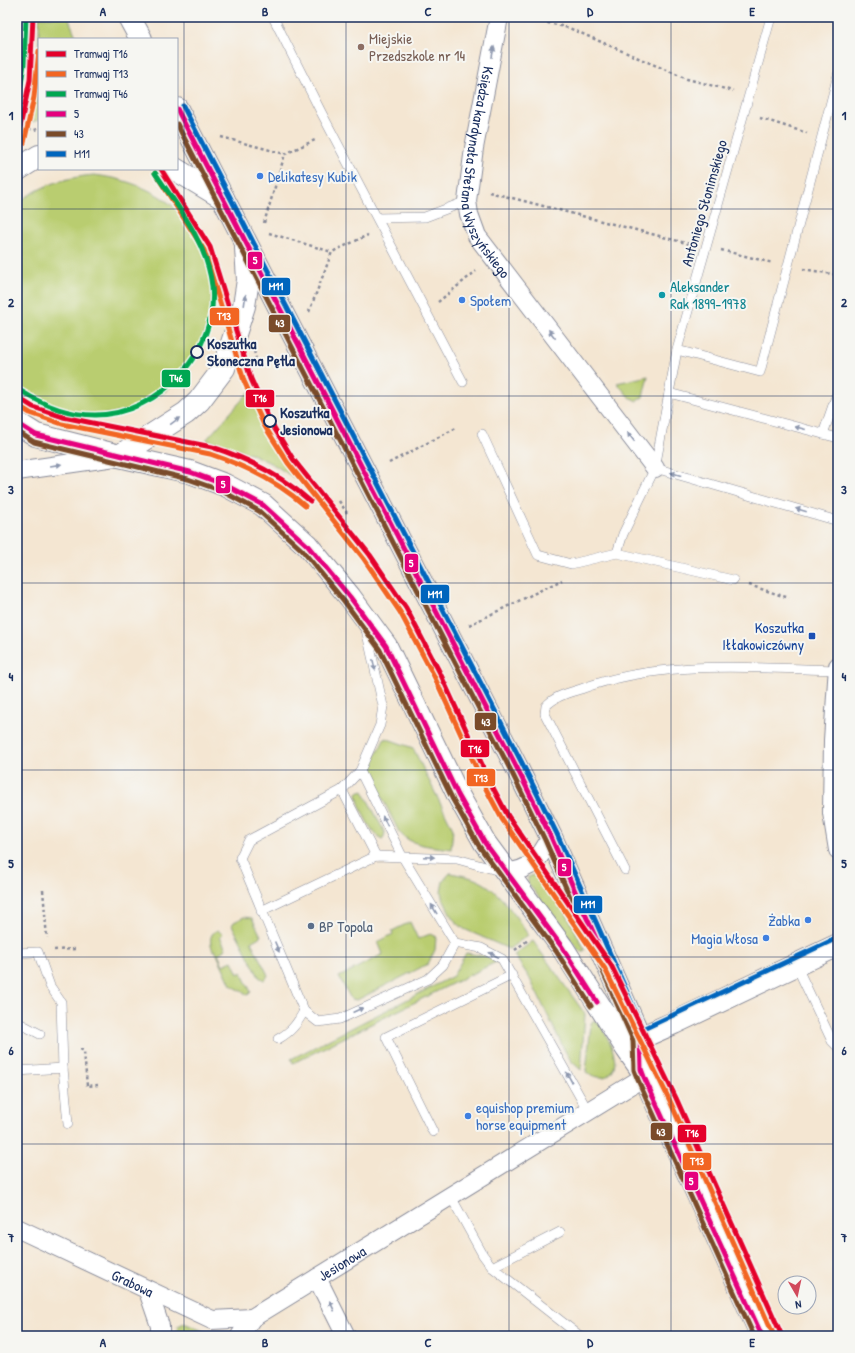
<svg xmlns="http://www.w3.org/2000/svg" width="855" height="1353" viewBox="0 0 855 1353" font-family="'Patrick Hand',sans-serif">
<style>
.green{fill:#b9cd70;stroke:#6a7e67}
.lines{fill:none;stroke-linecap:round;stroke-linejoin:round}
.lane-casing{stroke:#888a98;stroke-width:10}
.street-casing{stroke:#888a98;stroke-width:20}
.secondary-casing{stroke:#888a98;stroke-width:24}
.path{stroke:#888a98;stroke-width:2.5;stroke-dasharray:3 3;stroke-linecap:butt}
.lane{stroke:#fff;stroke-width:9}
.street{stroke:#fff;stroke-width:18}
.secondary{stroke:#fff;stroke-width:22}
.bus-1-casing{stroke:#f6f6f2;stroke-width:8}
.bus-2-casing{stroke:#f6f6f2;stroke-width:8}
.bus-3-casing{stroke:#f6f6f2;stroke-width:8}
.bus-1{stroke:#e5007d;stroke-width:5}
.bus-2{stroke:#7a4b2a;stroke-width:5}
.bus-3{stroke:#0065bd;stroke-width:5}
.tram-1-casing{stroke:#f6f6f2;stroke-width:8}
.tram-2-casing{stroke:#f6f6f2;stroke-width:8}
.tram-3-casing{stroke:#f6f6f2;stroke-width:8}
.tram-1{stroke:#e4002b;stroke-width:5}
.tram-2{stroke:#f26522;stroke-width:5}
.tram-3{stroke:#00a651;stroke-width:5}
.oneway{fill:#8d97ae}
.grid{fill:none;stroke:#1b2f5e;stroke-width:1;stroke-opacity:0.55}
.education-dot{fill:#8d6e63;stroke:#f6f6f2;stroke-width:1.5}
.shop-dot{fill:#3f7fe0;stroke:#f6f6f2;stroke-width:1.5}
.culture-dot{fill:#0f9aa8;stroke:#f6f6f2;stroke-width:1.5}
.stop-dot{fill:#f6f6f2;stroke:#1b2f5e;stroke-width:2}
.transit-dot{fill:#1a4fb4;stroke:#f6f6f2;stroke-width:1.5}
.service-dot{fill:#5c6f8a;stroke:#f6f6f2;stroke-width:1.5}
.labels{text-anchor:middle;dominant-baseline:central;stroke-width:4;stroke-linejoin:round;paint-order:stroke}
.education-label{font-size:15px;fill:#785e54;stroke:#f6f6f2;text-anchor:start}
.street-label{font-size:15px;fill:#1b2f5e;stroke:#f6f6f2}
.shop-label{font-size:15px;fill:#366cbe;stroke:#f6f6f2;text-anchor:start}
.culture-label{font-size:15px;fill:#0d838f;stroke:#f6f6f2;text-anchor:start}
.stop-label{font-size:15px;font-weight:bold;fill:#1b2f5e;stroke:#f6f6f2;text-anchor:start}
.transit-label{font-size:15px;fill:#164399;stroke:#f6f6f2;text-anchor:end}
.service-label{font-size:15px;fill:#4e5e75;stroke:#f6f6f2;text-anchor:start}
.line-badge{stroke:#f6f6f2;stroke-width:1.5}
.badge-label{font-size:11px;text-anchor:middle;font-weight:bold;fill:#fff}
.neatline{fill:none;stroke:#1b2f5e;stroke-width:1.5}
.grid-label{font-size:13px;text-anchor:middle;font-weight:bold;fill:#1b2f5e}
</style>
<rect width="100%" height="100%" fill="#f6f6f2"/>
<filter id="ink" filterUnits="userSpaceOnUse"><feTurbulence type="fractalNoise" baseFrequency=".025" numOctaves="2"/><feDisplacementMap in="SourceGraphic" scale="8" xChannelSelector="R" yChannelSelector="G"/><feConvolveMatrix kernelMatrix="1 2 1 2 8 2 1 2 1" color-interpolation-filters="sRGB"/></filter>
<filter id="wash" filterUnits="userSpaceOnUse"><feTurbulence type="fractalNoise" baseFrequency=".012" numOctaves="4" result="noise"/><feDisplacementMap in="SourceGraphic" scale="16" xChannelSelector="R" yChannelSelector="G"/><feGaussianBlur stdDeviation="0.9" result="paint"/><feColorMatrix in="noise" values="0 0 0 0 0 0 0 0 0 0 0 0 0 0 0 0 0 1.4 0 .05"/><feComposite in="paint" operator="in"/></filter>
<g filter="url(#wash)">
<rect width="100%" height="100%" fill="#f4e6d2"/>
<!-- green -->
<g class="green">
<path d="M 39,17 L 68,17 L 77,39 L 39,39 Z"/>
<path d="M 39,40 L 39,120 L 28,123 L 34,97 Z"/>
<path d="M 94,175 C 305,200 204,503 17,389 L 17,203 C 43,185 62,178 94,175 Z"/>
<path d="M 648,376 L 643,397 L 637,401 L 629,397 L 617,383 Z"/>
<path d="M 249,392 C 257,400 258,411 263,420 C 274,441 290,460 303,479 L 305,485 L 276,466 L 254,455 L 206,440 Z"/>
<path d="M 385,738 L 413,748 L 453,829 L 451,849 C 433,846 412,847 399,832 L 370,773 L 371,764 Z"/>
<path d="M 363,791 L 385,833 L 383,839 C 372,837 357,804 357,793 Z"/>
<path d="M 450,873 C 461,875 473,877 483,883 C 500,892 518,919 528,935 L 509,949 L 464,929 L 453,919 L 442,897 L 441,892 L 443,881 Z"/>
<path d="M 540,873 L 563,907 L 584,948 L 584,951 L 579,951 L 528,883 L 528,877 Z"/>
<path d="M 244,917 L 252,918 L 261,936 L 251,942 L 267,973 L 268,976 L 264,980 L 259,977 L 232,925 L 234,922 Z"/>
<path d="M 410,922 L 418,939 L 430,934 L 436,937 L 435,950 L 428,964 L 357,1000 L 351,999 L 339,977 L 383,954 L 378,942 L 393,934 L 392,931 Z"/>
<path d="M 218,930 L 223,935 L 220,937 L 226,949 L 218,954 L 223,965 L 232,961 L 238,974 L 241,972 L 251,992 L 248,995 L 231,985 L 215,950 L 213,951 C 210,943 208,934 218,930 Z"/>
<path d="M 533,941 L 585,1014 L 581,1070 L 571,1061 L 565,1051 L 529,977 L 514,955 Z"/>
<path d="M 466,953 L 502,959 L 293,1063 L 291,1059 L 453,976 Z"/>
<path d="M 595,1020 L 598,1021 C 605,1033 626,1065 607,1076 C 600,1079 592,1076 586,1072 L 591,1023 Z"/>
<path d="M 184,1323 L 215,1336 L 176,1336 L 178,1326 Z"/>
</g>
</g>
<g filter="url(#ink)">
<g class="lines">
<!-- lane casing -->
<g class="lane-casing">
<g id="lane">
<path d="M 273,17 L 321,112 L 463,382"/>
<path d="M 378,218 L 425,217 L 467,201"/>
<path d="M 677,350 L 760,372 L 838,75"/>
<path d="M 669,393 L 838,438"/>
<path d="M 482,434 L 538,555 L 571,564 L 617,553 L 733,580"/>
<path d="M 823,434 L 838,391"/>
<path d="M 655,468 L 838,521"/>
<path d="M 617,553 L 623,534 L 655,468 L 677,350 L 771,17"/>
<path d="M 366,629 L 383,706 L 380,725 L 360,771 L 342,790 L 249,840 L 240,858 L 304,1011 L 318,1022 L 340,1019 L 428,979 L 443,965 L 455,943"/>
<path d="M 360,771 L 402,856 L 455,943 L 481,948 L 502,959 L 588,1111"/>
<path d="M 342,790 L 376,856"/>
<path d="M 625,870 L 545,714 L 546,706 C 555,696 568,693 581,689 C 663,659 752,668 837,670"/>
<path d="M 261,911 L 376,856 L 457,859 L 500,871"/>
<path d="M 17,953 L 38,952 L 50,986 L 61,1002 L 63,1068"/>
<path d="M 796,965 L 832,1041 L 838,1047"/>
<path d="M 17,1022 L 40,1034"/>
<path d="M 278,1039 C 291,1032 297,1024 304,1011"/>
<path d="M 17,1071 L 63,1068 L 68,1124"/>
<path d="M 433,1132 L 386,1037 L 512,975"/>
<path d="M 450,1195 L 483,1255 L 492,1267 L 580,1336"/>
<path d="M 492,1267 L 560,1232"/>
</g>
</g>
<!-- street casing -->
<g class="street-casing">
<g id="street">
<path id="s1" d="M 499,17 L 474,148 L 467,201 L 469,214 L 477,236 L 655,468"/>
<path d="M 17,471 L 115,457"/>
<path d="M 838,666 L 833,740 L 832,813 L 838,850"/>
<path d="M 506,873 C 534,868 537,862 551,837"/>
<path id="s2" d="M 17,1228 L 212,1320 L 252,1318"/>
<path d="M 317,1278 L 346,1336"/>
<path d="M 148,1291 L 160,1326 L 160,1336"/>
<path id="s3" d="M 240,1336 L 252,1318 L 644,1077"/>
</g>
</g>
<!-- secondary casing -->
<g class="secondary-casing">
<g id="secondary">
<path d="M 129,17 L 141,39"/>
<path d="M 177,109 L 516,766 L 551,837 L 640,1038 L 641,1069"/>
<path d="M 175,169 L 223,198"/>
<path d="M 17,170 L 39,156"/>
<path d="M 17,423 L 36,435 L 119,456 L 190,472 L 225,485 L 263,505 L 307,545 L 350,597 L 386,646 L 458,795 L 485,843 L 562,947 L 627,1049 L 641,1069 L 762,1336"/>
<path d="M 119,456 L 186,413 L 199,401 L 224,368 L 244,306 L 248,280 L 246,248"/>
<path d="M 640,1038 L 674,1023 L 838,945"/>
</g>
</g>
<!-- path -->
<g class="path">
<path d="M 524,17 L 569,28 L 687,79 L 733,91"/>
<path d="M 760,118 L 807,133"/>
<path d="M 17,126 L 34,130 L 39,129"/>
<path d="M 221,137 L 285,154 L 317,139"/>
<path d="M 489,192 L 690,244"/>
<path d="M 264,223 L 285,154"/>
<path d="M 269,233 L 332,252"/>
<path d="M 721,250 L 773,263"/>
<path d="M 803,269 L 838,275"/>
<path d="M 438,302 L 476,271"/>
<path d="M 309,312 L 332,252 L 368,235"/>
<path d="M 254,351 L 256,358"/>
<path d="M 389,463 L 458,427"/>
<path d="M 339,501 L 347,513"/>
<path d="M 749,585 L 789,598"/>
<path d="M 469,625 L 562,580"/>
<path d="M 43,890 L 47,938"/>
<path d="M 54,950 L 76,949"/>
<path d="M 515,950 L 528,940"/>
<path d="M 80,1049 L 84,1051 L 87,1086 L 98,1085"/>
</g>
<!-- lane -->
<use href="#lane" class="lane"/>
<!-- street -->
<use href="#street" class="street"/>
<!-- secondary -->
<use href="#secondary" class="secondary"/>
<!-- bus-1 casing -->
<g class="bus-1-casing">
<g id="bus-1">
<path d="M 177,109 L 516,766 L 551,837 L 640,1038 L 641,1069 L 644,1077 L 762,1336"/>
<path d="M 17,423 L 36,435 L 190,472 L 225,485 L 263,505 L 307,545 L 350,597 L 386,646 L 458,795 L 485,843 L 562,947 L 597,1002"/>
</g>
</g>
<!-- bus-2 casing -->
<g class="bus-2-casing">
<g id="bus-2">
<path d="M 177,124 L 510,769 L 545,840 L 633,1040 L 634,1070 L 638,1080 L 754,1336"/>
<path d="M 17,431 L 34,442 L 188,479 L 222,491 L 259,511 L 302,550 L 344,601 L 380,650 L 452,798 L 479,846 L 556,951 L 591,1006"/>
</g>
</g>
<!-- bus-3 casing -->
<g class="bus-3-casing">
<g id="bus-3">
<path d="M 183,106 L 522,763 L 557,834 L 646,1035"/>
<path d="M 637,1032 L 835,939"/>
</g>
</g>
<!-- bus-1 -->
<use href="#bus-1" class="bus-1"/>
<!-- bus-2 -->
<use href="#bus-2" class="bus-2"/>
<!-- bus-3 -->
<use href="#bus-3" class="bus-3"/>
<!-- tram-1 casing -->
<g class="tram-1-casing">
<g id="tram-1">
<path d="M 17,141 L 30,80 L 33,17"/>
<path d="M 161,169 L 210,247 L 251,379 L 270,421 L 293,459 L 370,555 L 406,608 L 440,673 L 491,784 L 508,816 L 611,965 L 676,1098 L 782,1336"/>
<path d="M 17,397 L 33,407 L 63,417 L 212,447 C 249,459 281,475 310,501"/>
</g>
</g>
<!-- tram-2 casing -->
<g class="tram-2-casing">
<g id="tram-2">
<path d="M 24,143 L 34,97 L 39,51"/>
<path d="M 155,173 L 204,250 L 244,381 L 264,425 L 288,463 L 364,559 L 400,612 L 434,676 L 485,787 L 502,819 L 605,969 L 670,1101 L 774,1336"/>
<path d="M 17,405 L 30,413 L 62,424 L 210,454 C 246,466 277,481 305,506"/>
</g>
</g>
<!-- tram-3 casing -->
<g class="tram-3-casing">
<g id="tram-3">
<path d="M 17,112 L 24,64 L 26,17"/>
<path d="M 21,391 C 43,405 68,415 95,415 C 160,415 219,350 212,286 C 207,243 179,208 155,173"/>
</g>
</g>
<!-- tram-1 -->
<use href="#tram-1" class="tram-1"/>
<!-- tram-2 -->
<use href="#tram-2" class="tram-2"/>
<!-- tram-3 -->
<use href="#tram-3" class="tram-3"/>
</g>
<!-- one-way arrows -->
<defs><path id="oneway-solid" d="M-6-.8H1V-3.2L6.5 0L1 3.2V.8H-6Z"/></defs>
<g class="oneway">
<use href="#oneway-solid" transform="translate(493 52) rotate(-79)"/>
<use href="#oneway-solid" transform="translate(245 300) rotate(-82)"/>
<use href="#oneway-solid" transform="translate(552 334) rotate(-127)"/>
<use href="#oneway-solid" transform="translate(175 421) rotate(-36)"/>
<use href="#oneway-solid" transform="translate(800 428) rotate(-165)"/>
<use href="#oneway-solid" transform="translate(631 437) rotate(-127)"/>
<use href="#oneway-solid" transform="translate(56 465) rotate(-9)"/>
<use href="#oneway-solid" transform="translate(676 474) rotate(-164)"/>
<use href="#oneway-solid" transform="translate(801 510) rotate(-164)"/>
<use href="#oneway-solid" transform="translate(374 665) rotate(78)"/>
<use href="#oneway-solid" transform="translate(385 821) rotate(-117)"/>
<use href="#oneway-solid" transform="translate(429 857) rotate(2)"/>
<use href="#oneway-solid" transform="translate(434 909) rotate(-121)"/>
<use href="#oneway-solid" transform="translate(277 947) rotate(67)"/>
<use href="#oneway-solid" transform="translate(494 955) rotate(-153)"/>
<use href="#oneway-solid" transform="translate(358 1010) rotate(-24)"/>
<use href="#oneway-solid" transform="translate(569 1077) rotate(-119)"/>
<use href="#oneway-solid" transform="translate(332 1306) rotate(-115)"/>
</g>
</g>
<!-- grid -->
<path class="grid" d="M 184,17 L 184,1336M 346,17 L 346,1336M 509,17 L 509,1336M 671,17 L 671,1336M 17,209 L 838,209M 17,396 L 838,396M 17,583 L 838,583M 17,770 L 838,770M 17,957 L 838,957M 17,1144 L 838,1144"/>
<!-- markers -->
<circle class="education-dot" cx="361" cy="47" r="4"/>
<g class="shop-dot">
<circle cx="260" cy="176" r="4"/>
<circle cx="462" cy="300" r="4"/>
<circle cx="808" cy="920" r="4"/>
<circle cx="766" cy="938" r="4"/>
<circle cx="468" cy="1116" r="4"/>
</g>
<circle class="culture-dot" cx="662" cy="295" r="4"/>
<g class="stop-dot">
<circle cx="197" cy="352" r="6"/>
<circle cx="270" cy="421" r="6"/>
</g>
<rect class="transit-dot" x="808" y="632" width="8" height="8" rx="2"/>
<circle class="service-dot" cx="311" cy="926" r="4"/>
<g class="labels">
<!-- education labels -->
<g class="education-label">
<text x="369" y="38">Miejskie<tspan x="369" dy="17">Przedszkole nr 14</tspan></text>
</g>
<!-- street labels -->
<g class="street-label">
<text stroke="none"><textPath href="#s1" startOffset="162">Księdza kardynała Stefana Wyszyńskiego</textPath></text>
<text transform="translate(704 203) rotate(-74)">Antoniego Słonimskiego</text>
<text stroke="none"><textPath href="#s3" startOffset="127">Jesionowa</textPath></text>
<text stroke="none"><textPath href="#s2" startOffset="128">Grabowa</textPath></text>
</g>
<!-- shop labels -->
<g class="shop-label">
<text x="268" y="176">Delikatesy Kubik</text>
<text x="470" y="300">Społem</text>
<text x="800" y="920" text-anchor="end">Żabka</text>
<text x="758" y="938" text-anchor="end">Magia Włosa</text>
<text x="476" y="1107">equishop premium<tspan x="476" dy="17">horse equipment</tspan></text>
</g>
<!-- culture labels -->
<g class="culture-label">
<text x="670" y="286">Aleksander<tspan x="670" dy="17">Rak 1899-1978</tspan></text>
</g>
<!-- stop labels -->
<g class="stop-label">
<text x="207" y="343">Koszutka<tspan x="207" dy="17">Słoneczna Pętla</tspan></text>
<text x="280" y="412">Koszutka<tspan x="280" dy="17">Jesionowa</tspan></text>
</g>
<!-- transit labels -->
<g class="transit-label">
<text x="804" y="627">Koszutka<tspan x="804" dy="17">Iłłakowiczówny</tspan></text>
</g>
<!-- service labels -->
<g class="service-label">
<text x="319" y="926">BP Topola</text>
</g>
</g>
<g class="line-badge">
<rect x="247" y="251" width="16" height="19" rx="4" fill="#e5007d"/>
<rect x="261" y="277" width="30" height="19" rx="4" fill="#0065bd"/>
<rect x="209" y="307" width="31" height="19" rx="4" fill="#f26522"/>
<rect x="268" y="314" width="23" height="19" rx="4" fill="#7a4b2a"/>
<rect x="161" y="369" width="30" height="19" rx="4" fill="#00a651"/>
<rect x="245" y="389" width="30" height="19" rx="4" fill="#e4002b"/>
<rect x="215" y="475" width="16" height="19" rx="4" fill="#e5007d"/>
<rect x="404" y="553" width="15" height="20" rx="4" fill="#e5007d"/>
<rect x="420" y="584" width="30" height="20" rx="4" fill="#0065bd"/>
<rect x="474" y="712" width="23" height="19" rx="4" fill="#7a4b2a"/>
<rect x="460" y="739" width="30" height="19" rx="4" fill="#e4002b"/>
<rect x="466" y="768" width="30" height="19" rx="4" fill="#f26522"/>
<rect x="557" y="858" width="15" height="19" rx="4" fill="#e5007d"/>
<rect x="573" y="895" width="30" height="19" rx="4" fill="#0065bd"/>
<rect x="650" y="1122" width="23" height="19" rx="4" fill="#7a4b2a"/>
<rect x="677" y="1124" width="30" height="19" rx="4" fill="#e4002b"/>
<rect x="682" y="1152" width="30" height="19" rx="4" fill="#f26522"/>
<rect x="684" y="1171" width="15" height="20" rx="4" fill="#e5007d"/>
</g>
<g class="badge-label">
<text x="255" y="264">5</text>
<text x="276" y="290">M11</text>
<text x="224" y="320">T13</text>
<text x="280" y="327">43</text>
<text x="176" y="382">T46</text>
<text x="260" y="402">T16</text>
<text x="223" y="488">5</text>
<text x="411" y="567">5</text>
<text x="435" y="598">M11</text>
<text x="486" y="726">43</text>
<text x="475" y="753">T16</text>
<text x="481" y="782">T13</text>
<text x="564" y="871">5</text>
<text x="588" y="908">M11</text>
<text x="661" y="1136">43</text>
<text x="692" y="1137">T16</text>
<text x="697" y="1165">T13</text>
<text x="691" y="1185">5</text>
</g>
<!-- margin -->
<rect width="855" height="1353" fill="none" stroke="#f6f6f2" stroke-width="44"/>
<!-- legend -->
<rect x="38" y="38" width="140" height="132" fill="#f6f6f2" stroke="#9ea6b7"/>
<rect x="46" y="51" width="20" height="6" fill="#e4002b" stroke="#9ea6b7"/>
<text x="74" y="58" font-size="12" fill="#1b2f5e">Tramwaj T16</text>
<rect x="46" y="71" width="20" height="6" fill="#f26522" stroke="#9ea6b7"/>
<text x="74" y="78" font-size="12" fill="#1b2f5e">Tramwaj T13</text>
<rect x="46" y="91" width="20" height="6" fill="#00a651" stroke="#9ea6b7"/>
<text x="74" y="98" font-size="12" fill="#1b2f5e">Tramwaj T46</text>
<rect x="46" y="111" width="20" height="6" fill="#e5007d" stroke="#9ea6b7"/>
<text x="74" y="118" font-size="12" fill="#1b2f5e">5</text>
<rect x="46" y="131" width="20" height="6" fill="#7a4b2a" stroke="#9ea6b7"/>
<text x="74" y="138" font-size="12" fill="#1b2f5e">43</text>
<rect x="46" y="151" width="20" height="6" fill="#0065bd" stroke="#9ea6b7"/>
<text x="74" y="158" font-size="12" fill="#1b2f5e">M11</text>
<!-- north arrow -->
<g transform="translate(797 1295) rotate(171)"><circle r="19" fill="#f6f6f2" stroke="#9ea6b7"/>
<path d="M0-3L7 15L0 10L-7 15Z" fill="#d1495b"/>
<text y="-6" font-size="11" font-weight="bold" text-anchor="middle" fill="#1b2f5e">N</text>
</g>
<rect x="22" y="22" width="811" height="1309" class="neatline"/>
<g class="grid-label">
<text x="103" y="16">A</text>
<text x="265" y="16">B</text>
<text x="428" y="16">C</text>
<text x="590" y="16">D</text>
<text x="752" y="16">E</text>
<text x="11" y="120">1</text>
<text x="844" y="120">1</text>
<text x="11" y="307">2</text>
<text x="844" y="307">2</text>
<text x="11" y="494">3</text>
<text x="844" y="494">3</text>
<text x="11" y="681">4</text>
<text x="844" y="681">4</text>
<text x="11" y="868">5</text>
<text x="844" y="868">5</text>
<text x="11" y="1055">6</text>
<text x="844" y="1055">6</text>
<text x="11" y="1242">7</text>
<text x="844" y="1242">7</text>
<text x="103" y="1347">A</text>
<text x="265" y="1347">B</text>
<text x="428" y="1347">C</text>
<text x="590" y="1347">D</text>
<text x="752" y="1347">E</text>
</g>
</svg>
